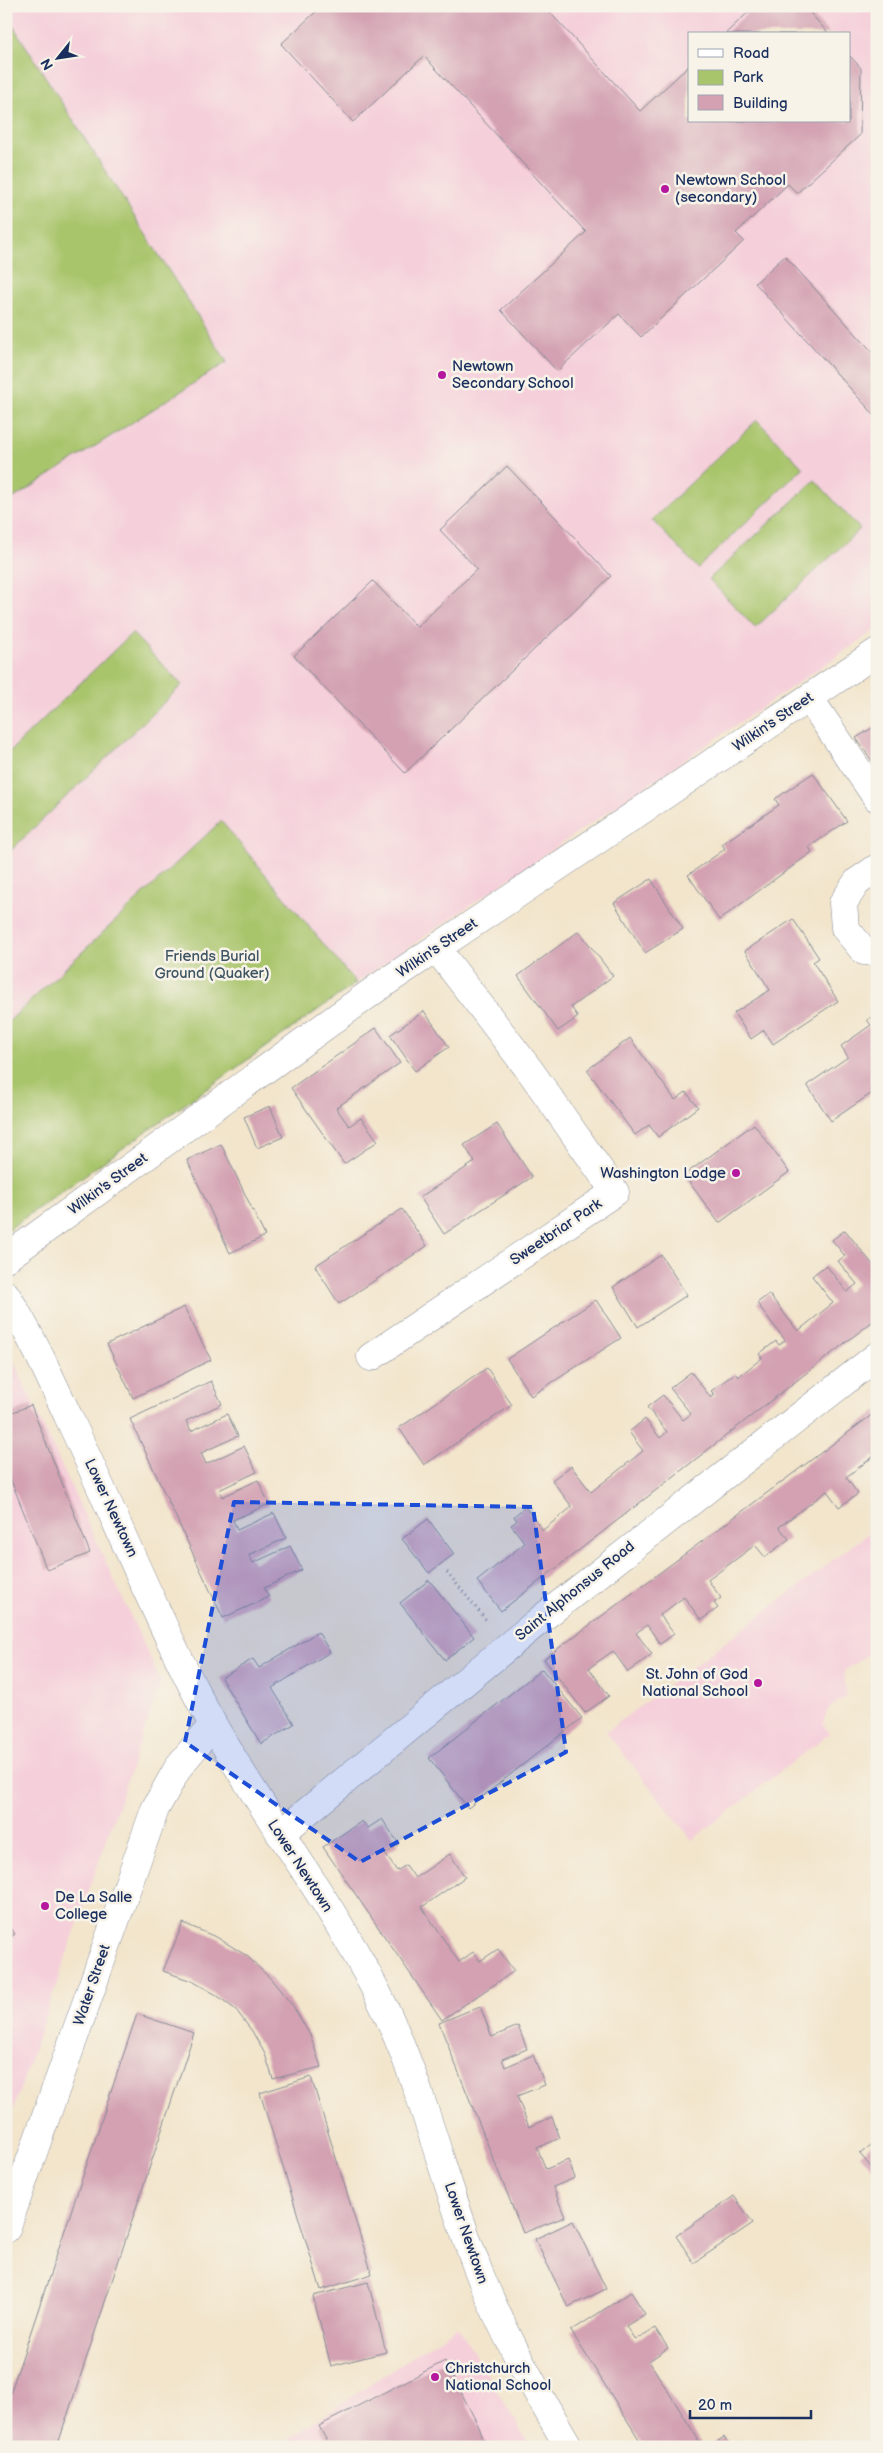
<svg xmlns="http://www.w3.org/2000/svg" width="883" height="2453" viewBox="0 0 883 2453" font-family="'Balsamiq Sans',sans-serif">
<style>
.built{fill:#f5cfda;fill-rule:evenodd}
.green{fill:#a9c56c;stroke:#627a65}
.building{fill:#d3a1b2}
.lines{fill:none;stroke-linecap:round;stroke-linejoin:round}
.minor-casing{stroke:#868a95;stroke-width:29}
.tertiary-casing{stroke:#868a95;stroke-width:29}
.path{stroke:#868a95;stroke-width:3;stroke-dasharray:1 4;stroke-linecap:butt}
.minor{stroke:#fff;stroke-width:28}
.tertiary{stroke:#fff;stroke-width:28}
.marked{fill:#1d4ed8;fill-opacity:0.2;stroke:#1d4ed8;stroke-width:4;stroke-dasharray:10 6;stroke-linejoin:round}
.poi-dot{fill:#b5179e;stroke:#f7f3e8;stroke-width:2}
.labels{text-anchor:middle;dominant-baseline:central;stroke-width:5;stroke-linejoin:round;paint-order:stroke}
.poi-label{font-size:15px;fill:#1b2f5e;stroke:#f7f3e8;text-anchor:start}
.street-label{font-size:15px;fill:#1b2f5e;stroke:#f7f3e8}
.park-label{font-size:15px;fill:#3e5462;stroke:#f7f3e8}
</style>
<rect width="100%" height="100%" fill="#f7f3e8"/>
<filter id="ink" filterUnits="userSpaceOnUse"><feTurbulence type="fractalNoise" baseFrequency=".02" numOctaves="2"/><feDisplacementMap in="SourceGraphic" scale="10" xChannelSelector="R" yChannelSelector="G"/><feConvolveMatrix kernelMatrix="1 2 1 2 8 2 1 2 1" color-interpolation-filters="sRGB"/></filter>
<filter id="wash" filterUnits="userSpaceOnUse"><feTurbulence type="fractalNoise" baseFrequency=".0096" numOctaves="4" result="noise"/><feDisplacementMap in="SourceGraphic" scale="20" xChannelSelector="R" yChannelSelector="G"/><feGaussianBlur stdDeviation="1.12" result="paint"/><feColorMatrix in="noise" values="0 0 0 0 0 0 0 0 0 0 0 0 0 0 0 0 0 1.4 0 .05"/><feComposite in="paint" operator="in"/></filter>
<g filter="url(#wash)">
<rect width="100%" height="100%" fill="#f2e5cc"/>
<!-- built -->
<g class="built">
<path d="M 6,6 L 877,6 L 877,629 L 356,983 L 221,822 L 6,1024 ZM 689,34 L 849,34 L 849,121 L 689,121 Z"/>
<path d="M 6,1345 L 161,1682 L 6,2130 Z"/>
<path d="M 877,1527 L 877,1648 L 844,1671 L 846,1696 L 828,1709 L 823,1723 L 829,1734 L 692,1840 L 606,1732 Z"/>
<path d="M 458,2326 L 531,2447 L 277,2447 Z"/>
</g>
<!-- green -->
<g class="green">
<path d="M 6,15 L 227,362 L 6,503 Z"/>
<path d="M 757,420 L 803,468 L 698,568 L 652,520 Z"/>
<path d="M 815,480 L 860,529 L 755,628 L 709,579 Z"/>
<path d="M 132,633 L 182,685 L 6,855 L 6,755 Z"/>
<path d="M 221,821 L 356,983 L 6,1231 L 6,1024 Z"/>
</g>
<g id="blocks">
<!-- building -->
<g class="building">
<path d="M 322,6 L 544,6 L 640,111 L 689,66 L 689,121 L 849,121 L 849,55 L 861,68 L 860,135 L 797,193 L 788,184 L 736,233 L 744,241 L 641,337 L 619,314 L 557,371 L 501,310 L 586,232 L 424,56 L 353,122 L 281,44 Z"/>
<path d="M 755,6 L 804,6 L 829,34 L 725,34 Z"/>
<path d="M 785,256 L 877,357 L 877,418 L 755,283 Z"/>
<path d="M 507,466 L 611,576 L 405,773 L 294,656 L 373,581 L 417,627 L 477,569 L 440,530 Z"/>
<path d="M 877,725 L 877,768 L 856,738 Z"/>
<path d="M 813,773 L 847,821 L 809,847 L 812,852 L 719,920 L 688,875 L 725,849 L 722,844 L 779,805 L 775,799 Z"/>
<path d="M 651,879 L 683,929 L 645,953 L 614,903 Z"/>
<path d="M 793,919 L 819,958 L 813,962 L 838,1001 L 773,1044 L 764,1030 L 751,1039 L 734,1013 L 770,990 L 745,951 Z"/>
<path d="M 579,931 L 613,976 L 571,1007 L 578,1017 L 558,1031 L 518,976 Z"/>
<path d="M 424,1011 L 449,1047 L 415,1071 L 390,1035 Z"/>
<path d="M 877,1013 L 877,1085 L 870,1090 L 872,1093 L 831,1121 L 807,1085 L 848,1057 L 841,1046 L 871,1025 L 867,1020 Z"/>
<path d="M 376,1028 L 400,1063 L 336,1108 L 349,1126 L 361,1118 L 378,1141 L 344,1164 L 291,1088 Z"/>
<path d="M 630,1038 L 675,1100 L 686,1092 L 698,1107 L 658,1137 L 649,1125 L 635,1135 L 587,1070 Z"/>
<path d="M 270,1106 L 283,1137 L 257,1148 L 244,1117 Z"/>
<path d="M 497,1124 L 532,1177 L 444,1234 L 420,1197 L 475,1162 L 464,1145 Z"/>
<path d="M 754,1124 L 789,1172 L 719,1223 L 684,1175 Z"/>
<path d="M 221,1144 L 265,1236 L 230,1253 L 187,1160 Z"/>
<path d="M 402,1209 L 427,1246 L 339,1304 L 315,1266 Z"/>
<path d="M 845,1230 L 877,1270 L 877,1318 L 501,1611 L 477,1581 L 525,1543 L 511,1525 L 517,1521 L 514,1516 L 525,1507 L 543,1530 L 572,1507 L 552,1480 L 571,1466 L 591,1492 L 643,1451 L 629,1432 L 645,1419 L 660,1438 L 667,1432 L 647,1407 L 663,1395 L 683,1420 L 691,1414 L 670,1388 L 691,1372 L 711,1398 L 715,1395 L 711,1391 L 735,1373 L 738,1377 L 762,1358 L 759,1354 L 776,1341 L 779,1345 L 785,1340 L 757,1303 L 769,1294 L 798,1331 L 833,1303 L 812,1276 L 826,1265 L 847,1292 L 857,1284 L 838,1261 L 845,1256 L 832,1240 Z"/>
<path d="M 661,1255 L 687,1295 L 638,1327 L 613,1287 Z"/>
<path d="M 596,1300 L 621,1338 L 531,1396 L 507,1359 Z"/>
<path d="M 184,1307 L 211,1360 L 133,1398 L 107,1344 Z"/>
<path d="M 487,1368 L 512,1405 L 424,1465 L 399,1428 Z"/>
<path d="M 211,1381 L 222,1404 L 186,1421 L 191,1431 L 227,1414 L 238,1436 L 201,1453 L 206,1464 L 244,1446 L 257,1472 L 219,1490 L 222,1497 L 258,1480 L 269,1504 L 233,1520 L 237,1530 L 274,1513 L 286,1538 L 249,1555 L 253,1563 L 290,1546 L 302,1570 L 264,1588 L 269,1597 L 223,1618 L 130,1419 Z"/>
<path d="M 31,1405 L 90,1553 L 47,1570 L 6,1468 L 6,1415 Z"/>
<path d="M 877,1411 L 877,1460 L 874,1456 L 846,1477 L 858,1494 L 839,1507 L 827,1491 L 779,1527 L 789,1539 L 765,1557 L 755,1545 L 708,1580 L 721,1598 L 714,1603 L 718,1608 L 701,1620 L 684,1597 L 660,1615 L 674,1634 L 660,1644 L 647,1625 L 636,1633 L 652,1654 L 628,1672 L 613,1651 L 589,1668 L 609,1696 L 585,1713 L 544,1659 Z"/>
<path d="M 428,1519 L 454,1554 L 429,1573 L 402,1539 Z"/>
<path d="M 429,1580 L 474,1637 L 445,1660 L 400,1603 Z"/>
<path d="M 318,1632 L 330,1652 L 272,1688 L 294,1724 L 261,1744 L 221,1678 L 253,1659 L 259,1668 Z"/>
<path d="M 542,1669 L 582,1718 L 468,1808 L 429,1758 Z"/>
<path d="M 382,1819 L 399,1844 L 385,1854 L 397,1871 L 406,1865 L 415,1878 L 450,1854 L 465,1877 L 422,1907 L 459,1962 L 473,1952 L 480,1961 L 498,1949 L 514,1971 L 442,2020 L 323,1847 L 362,1821 L 368,1828 Z"/>
<path d="M 183,1923 L 218,1938 L 247,1956 L 271,1979 L 293,2006 L 310,2035 L 321,2067 L 273,2079 L 265,2054 L 252,2031 L 236,2010 L 215,1994 L 192,1981 L 163,1971 Z"/>
<path d="M 6,1924 L 15,1934 L 6,1941 Z"/>
<path d="M 480,2006 L 492,2037 L 518,2026 L 527,2049 L 502,2059 L 505,2067 L 533,2055 L 545,2085 L 517,2096 L 529,2127 L 552,2117 L 560,2138 L 537,2148 L 546,2169 L 568,2160 L 575,2178 L 553,2187 L 565,2217 L 523,2233 L 439,2023 Z"/>
<path d="M 137,2014 L 194,2033 L 57,2447 L 6,2447 L 6,2406 Z"/>
<path d="M 311,2077 L 372,2274 L 321,2290 L 260,2093 Z"/>
<path d="M 877,2140 L 877,2171 L 875,2172 L 860,2154 Z"/>
<path d="M 734,2196 L 753,2223 L 694,2263 L 676,2236 Z"/>
<path d="M 573,2221 L 606,2289 L 568,2307 L 535,2239 Z"/>
<path d="M 368,2282 L 386,2352 L 331,2366 L 313,2296 Z"/>
<path d="M 631,2292 L 645,2314 L 626,2326 L 635,2340 L 655,2328 L 668,2348 L 649,2361 L 703,2447 L 644,2447 L 571,2331 Z"/>
<path d="M 445,2361 L 479,2427 L 486,2447 L 330,2447 L 319,2426 Z"/>
<path d="M 724,2437 L 731,2447 L 709,2447 Z"/>
</g>
</g>
</g>
<g filter="url(#ink)">
<use href="#blocks" fill-opacity="0" stroke="#868a95" stroke-width="1"/>
<g class="lines">
<!-- minor casing -->
<g class="minor-casing">
<g id="minor">
<path d="M 809,698 L 877,798"/>
<path d="M 877,868 L 857,882 L 843,903 L 845,928 L 864,951 L 877,952"/>
<path d="M 6,1258 L 380,986 L 877,652"/>
<path d="M 371,1357 L 615,1192 L 531,1072 L 437,949"/>
<path d="M 280,1834 L 546,1615 L 877,1356"/>
</g>
</g>
<!-- tertiary casing -->
<g class="tertiary-casing">
<g id="tertiary">
<path d="M 6,1295 C 30,1333 49,1375 68,1416 C 111,1507 149,1601 195,1691 C 252,1803 334,1900 387,2013 C 426,2098 446,2189 480,2275 C 504,2335 536,2391 569,2447"/>
<path d="M 6,2229 L 155,1809 L 179,1766 L 213,1725"/>
</g>
</g>
<!-- path -->
<path class="path" d="M 447,1572 L 486,1620"/>
<!-- minor -->
<use href="#minor" class="minor"/>
<!-- tertiary -->
<use href="#tertiary" class="tertiary"/>
</g>
</g>
<!-- marked area -->
<path class="marked" d="M 234,1502 L 533,1507 L 566,1752 L 360,1862 L 185,1742 Z"/>
<!-- markers -->
<g class="poi-dot">
<circle cx="665" cy="189" r="5"/>
<circle cx="442" cy="375" r="5"/>
<circle cx="736" cy="1173" r="5"/>
<circle cx="758" cy="1683" r="5"/>
<circle cx="45" cy="1906" r="5"/>
<circle cx="435" cy="2377" r="5"/>
</g>
<g class="labels">
<!-- poi labels -->
<g class="poi-label">
<text x="675" y="180">Newtown School<tspan x="675" dy="17">(secondary)</tspan></text>
<text x="452" y="366">Newtown<tspan x="452" dy="17">Secondary School</tspan></text>
<text x="726" y="1173" text-anchor="end">Washington Lodge</text>
<text x="748" y="1674" text-anchor="end">St. John of God<tspan x="748" dy="17">National School</tspan></text>
<text x="55" y="1897">De La Salle<tspan x="55" dy="17">College</tspan></text>
<text x="445" y="2368">Christchurch<tspan x="445" dy="17">National School</tspan></text>
</g>
<!-- street labels -->
<g class="street-label">
<text transform="translate(773 722) rotate(-34)">Wilkin's Street</text>
<text transform="translate(437 948) rotate(-34)">Wilkin's Street</text>
<text transform="translate(108 1184) rotate(-36)">Wilkin's Street</text>
<text transform="translate(556 1232) rotate(-34)">Sweetbriar Park</text>
<text transform="translate(111 1508) rotate(65)">Lower Newtown</text>
<text transform="translate(575 1591) rotate(-39)">Saint Alphonsus Road</text>
<text transform="translate(300 1866) rotate(57)">Lower Newtown</text>
<text transform="translate(92 1985) rotate(-71)">Water Street</text>
<text transform="translate(466 2233) rotate(71)">Lower Newtown</text>
</g>
<!-- park labels -->
<g class="park-label">
<text x="212" y="956">Friends Burial<tspan x="212" dy="17">Ground (Quaker)</tspan></text>
</g>
</g>
<!-- margin -->
<rect width="883" height="2453" fill="none" stroke="#f7f3e8" stroke-width="25"/>
<!-- legend -->
<rect x="688" y="32" width="162" height="90" fill="#f7f3e8" stroke="#9fa5b1"/>
<rect x="698" y="49" width="25" height="8" fill="#ffffff" stroke="#9fa5b1"/>
<text x="733" y="58" font-size="15" fill="#1b2f5e">Road</text>
<rect x="698" y="70" width="25" height="15" fill="#a9c56c" stroke="#9fa5b1"/>
<text x="733" y="82" font-size="15" fill="#1b2f5e">Park</text>
<rect x="698" y="95" width="25" height="15" fill="#d3a1b2" stroke="#9fa5b1"/>
<text x="733" y="108" font-size="15" fill="#1b2f5e">Building</text>
<!-- north arrow -->
<g transform="translate(58 58) rotate(240)" stroke="#f7f3e8" stroke-width="4" paint-order="stroke">
<path d="M0-4L9 19L0 12L-9 19Z" fill="#1b2f5e"/>
<text y="-8" font-size="14" font-weight="bold" text-anchor="middle" fill="#1b2f5e">N</text>
</g>
<!-- scale -->
<path d="M690 2410v8h121v-8" fill="none" stroke="#1b2f5e" stroke-width="2.5"/>
<text x="698" y="2410" font-size="15" fill="#1b2f5e" stroke="#f7f3e8" stroke-width="4" paint-order="stroke">20 m</text>
</svg>
